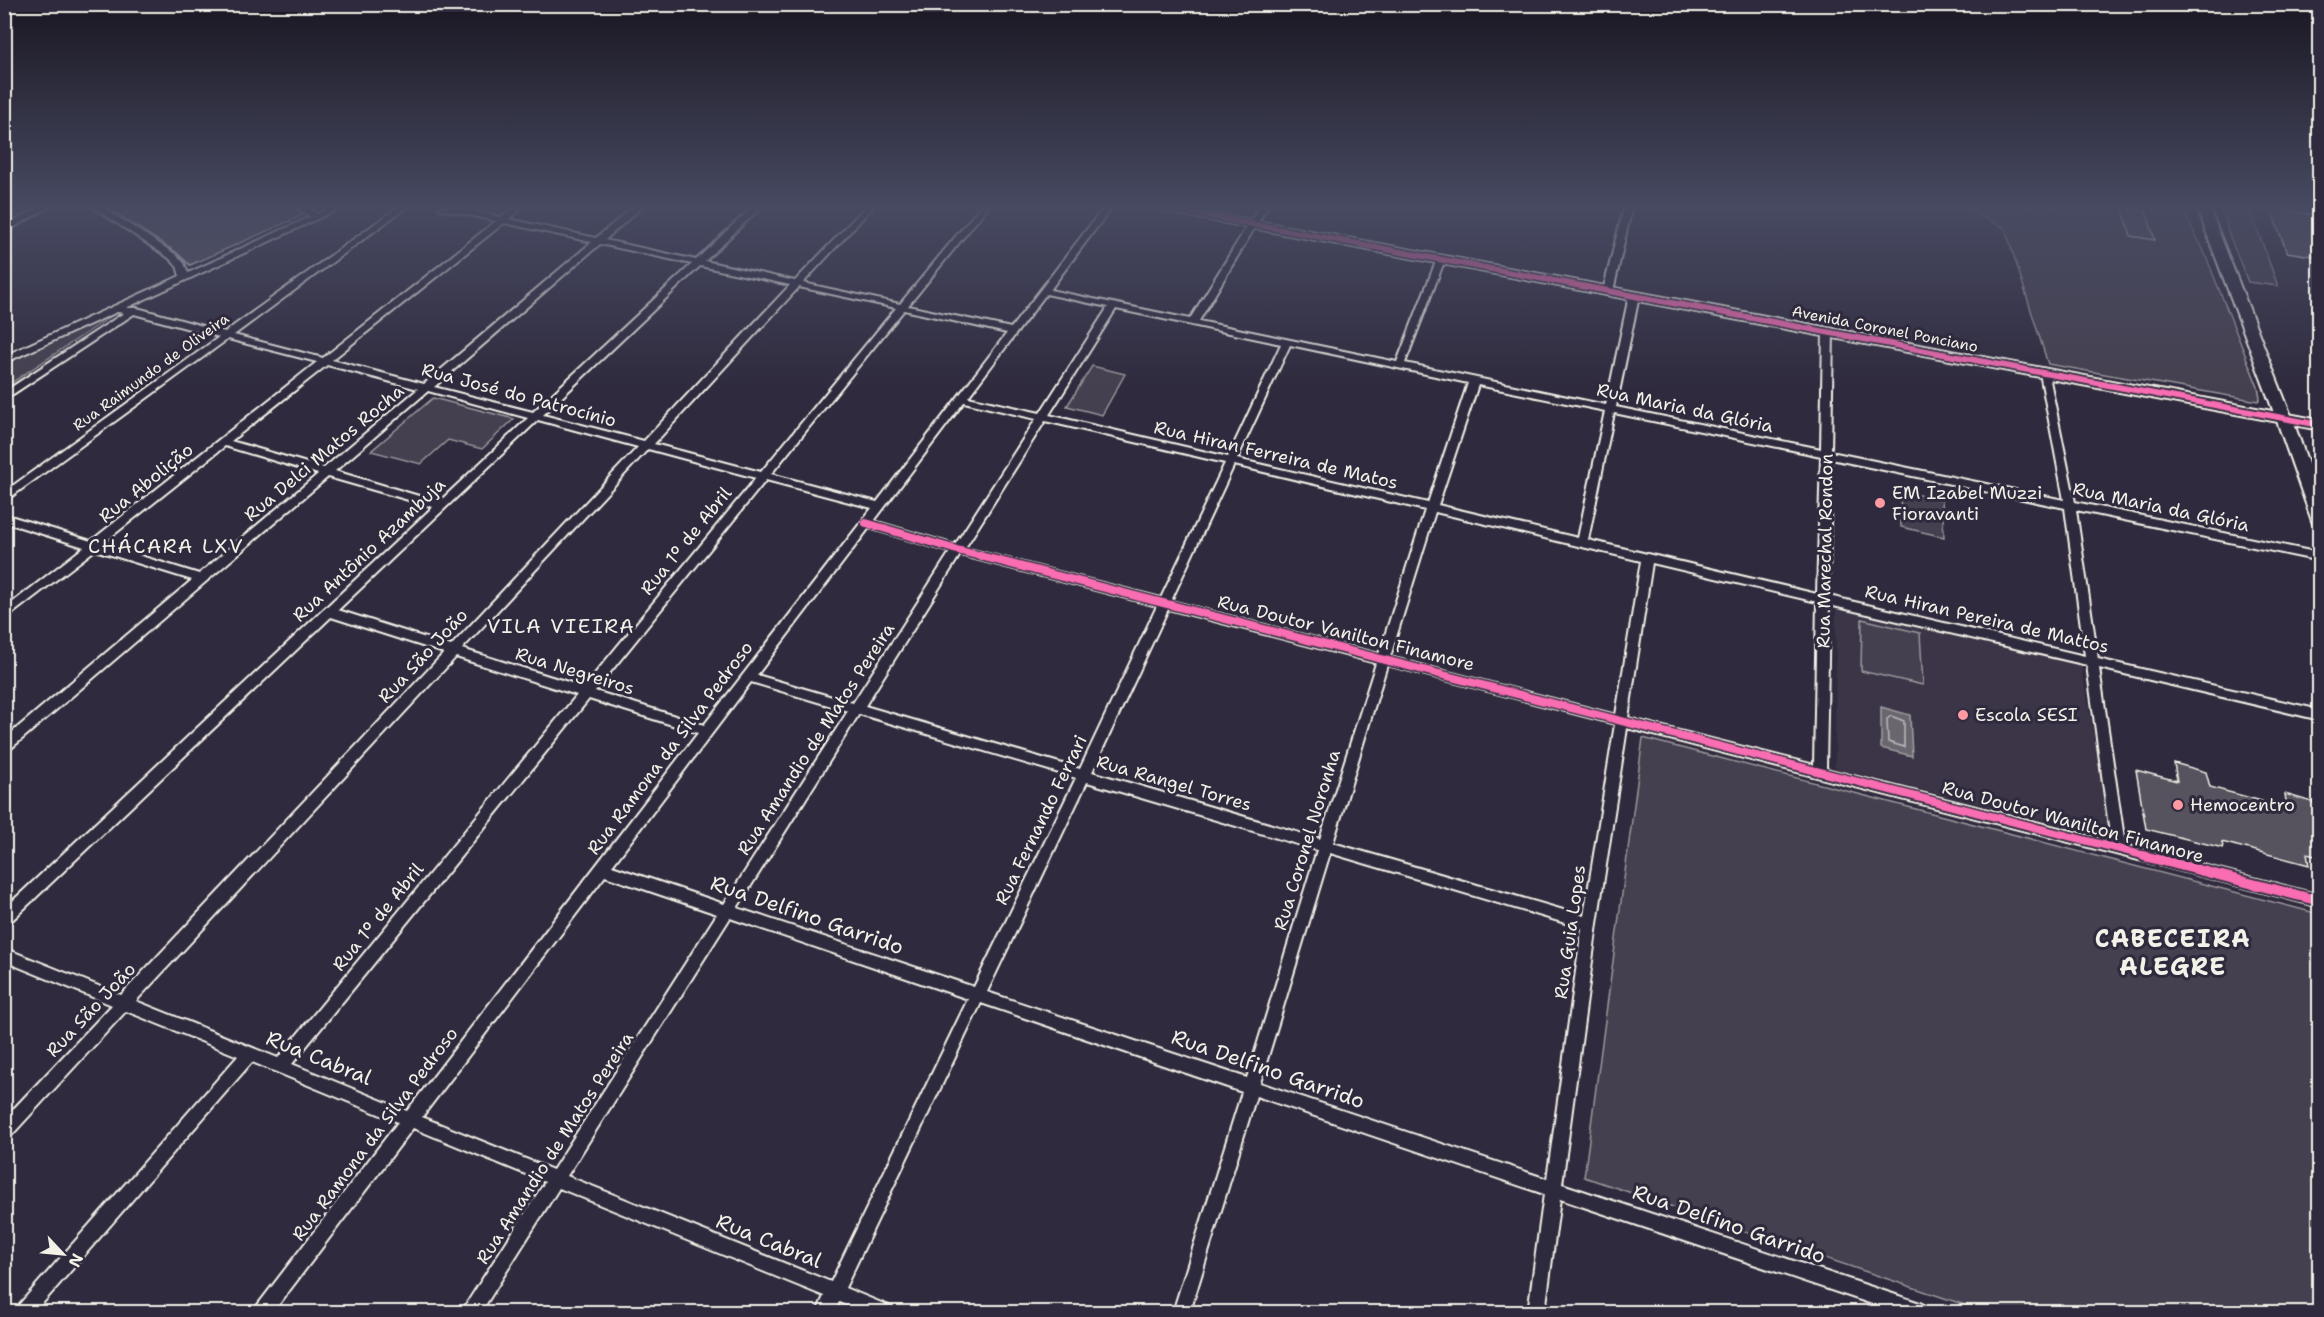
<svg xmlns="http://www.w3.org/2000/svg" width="2324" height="1317" viewBox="0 0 2324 1317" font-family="'Shantell Sans',sans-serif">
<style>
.built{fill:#3b3647}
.green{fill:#454050;stroke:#9c989c;stroke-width:1.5}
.water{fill:#6a6670;stroke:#a19ea0;stroke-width:1.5}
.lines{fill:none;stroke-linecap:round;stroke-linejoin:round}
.shore{stroke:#bdb9b8;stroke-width:1.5}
.building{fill:#56525f;stroke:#f4f1e8;stroke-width:1.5}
.street-casing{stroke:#f4f1e8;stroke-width:4}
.secondary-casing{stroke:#f4f1e8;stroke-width:4}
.primary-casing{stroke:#f4f1e8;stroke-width:4}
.street{fill:#2f2a3d;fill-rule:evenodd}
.secondary{fill:#2f2a3d;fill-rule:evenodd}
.primary{fill:#2f2a3d;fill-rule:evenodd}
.cycleway-far2-casing{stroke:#2f2a3d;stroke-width:9}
.cycleway-far1-casing{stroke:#2f2a3d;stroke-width:11}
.cycleway-casing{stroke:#2f2a3d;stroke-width:14}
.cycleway-far2{stroke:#f96db3;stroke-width:6}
.cycleway-far1{stroke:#f96db3;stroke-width:8}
.cycleway{stroke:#f96db3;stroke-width:10}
.poi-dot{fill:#ff9aa2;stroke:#2f2a3d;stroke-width:2}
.labels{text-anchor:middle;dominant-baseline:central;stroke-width:6;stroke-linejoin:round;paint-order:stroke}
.far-street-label{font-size:15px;fill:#f4f1e8;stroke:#2f2a3d}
.street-label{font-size:18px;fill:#f4f1e8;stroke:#2f2a3d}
.poi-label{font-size:18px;fill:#f4f1e8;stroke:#2f2a3d;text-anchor:start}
.neighbourhood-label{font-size:20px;letter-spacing:1.5px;fill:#f4f1e8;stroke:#2f2a3d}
.near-street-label{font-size:21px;fill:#f4f1e8;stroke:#2f2a3d}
.district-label{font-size:24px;font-weight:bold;letter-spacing:1.5px;fill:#f4f1e8;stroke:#2f2a3d}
</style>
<rect width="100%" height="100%" fill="#2f2a3d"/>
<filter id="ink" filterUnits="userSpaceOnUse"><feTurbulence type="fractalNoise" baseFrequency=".0167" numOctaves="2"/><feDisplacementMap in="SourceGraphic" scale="12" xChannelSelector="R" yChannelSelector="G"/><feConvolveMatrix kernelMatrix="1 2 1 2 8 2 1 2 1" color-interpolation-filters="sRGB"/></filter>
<g filter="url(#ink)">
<!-- built -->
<path class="built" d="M 1836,605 L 2080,662 L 2113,837 L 1835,768 Z"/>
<!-- green -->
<g class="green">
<path d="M 1961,207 L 2181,207 L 2203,249 L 2258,387 L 2260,398 L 2258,401 L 2048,364 L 2005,228 Z"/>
<path d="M 2223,207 L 2249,207 L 2278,286 L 2248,282 L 2228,232 Z"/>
<path d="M 107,310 L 116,313 L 5,387 L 5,357 Z"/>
<path d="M 1092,366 L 1125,374 L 1102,415 L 1067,406 Z"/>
<path d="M 433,398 L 514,419 L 482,449 L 448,440 L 421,464 L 371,451 Z"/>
<path d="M 1900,491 L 1942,500 L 1944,537 L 1901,527 Z"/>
<path d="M 1862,619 L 1920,633 L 1923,685 L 1861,671 Z"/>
<path d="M 1643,738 L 2319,914 L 2319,1312 L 1986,1312 L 1584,1177 Z"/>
</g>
<!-- water -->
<path class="water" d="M 1881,707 L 1910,715 L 1912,756 L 1881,748 Z"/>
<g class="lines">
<!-- shore -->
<path class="shore" d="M 1891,716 L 1904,721 L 1904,747 L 1888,742 L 1887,719 Z"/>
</g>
<!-- building -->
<g class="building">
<path d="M 106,207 L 294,207 L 303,215 L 190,265 L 176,252 Z"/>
<path d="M 2122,207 L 2146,211 L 2155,240 L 2131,236 Z"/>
<path d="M 2270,208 L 2319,216 L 2319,257 L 2287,252 Z"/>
<path d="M 2174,763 L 2206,772 L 2210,787 L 2287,808 L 2285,794 L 2319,804 L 2319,857 L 2307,854 L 2309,865 L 2222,842 L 2223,848 L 2146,829 L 2136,770 L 2177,781 Z"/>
</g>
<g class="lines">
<!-- street casing -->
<g class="street-casing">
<g id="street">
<path d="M 39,207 L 49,207 L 4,233 L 4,227 Z"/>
<path d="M 93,207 L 102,207 L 175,254 L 184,263 L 188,273 L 310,217 L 297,207 L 306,207 L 317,214 L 333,207 L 343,207 L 126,308 L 137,308 L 225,332 L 398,207 L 407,207 L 234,335 L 323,358 L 496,221 L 440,209 L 439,207 L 454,207 L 501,217 L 514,207 L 523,207 L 509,219 L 596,238 L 633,207 L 642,207 L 605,240 L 696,260 L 752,207 L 761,207 L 705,261 L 795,281 L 865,207 L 873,207 L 803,283 L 900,304 L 980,207 L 988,207 L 908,306 L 1011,328 L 1104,207 L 1112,207 L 1050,290 L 1190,319 L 1259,207 L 1267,207 L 1199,321 L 1397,362 L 1437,259 L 1441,256 L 1445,259 L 1405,363 L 1606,405 L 1629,296 L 1634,293 L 1639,296 L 1616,407 L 1821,449 L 1823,332 L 1828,329 L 1833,332 L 1831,452 L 2064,500 L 2040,373 L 2045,370 L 2048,371 L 2075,502 L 2320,553 L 2320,561 L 2076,510 L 2098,659 L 2320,710 L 2320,720 L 2099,668 L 2125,845 L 2320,895 L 2320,907 L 1627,728 L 1597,924 L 1562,1184 L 1920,1303 L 1926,1306 L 1928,1312 L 1896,1312 L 1560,1199 L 1545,1312 L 1528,1312 L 1544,1194 L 1256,1096 L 1190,1312 L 1173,1312 L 1242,1092 L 981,1003 L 845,1288 L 889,1306 L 891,1312 L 863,1312 L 839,1302 L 834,1312 L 817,1312 L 824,1296 L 559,1188 L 481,1312 L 463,1312 L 465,1306 L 545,1182 L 413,1128 L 273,1312 L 255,1312 L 257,1306 L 398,1122 L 252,1062 L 35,1312 L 16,1312 L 18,1306 L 238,1056 L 126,1011 L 10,1137 L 4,1139 L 4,1119 L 112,1005 L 4,961 L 4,948 L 121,995 L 444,653 L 331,617 L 9,923 L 4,925 L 4,909 L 433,507 L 328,477 L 8,751 L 4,752 L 4,739 L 192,580 L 95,550 L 4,620 L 4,609 L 84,547 L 4,522 L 4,514 L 91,541 L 317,362 L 228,339 L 4,502 L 4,492 L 219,337 L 134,314 L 4,400 L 4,392 L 124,313 L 117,312 L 4,363 L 4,356 L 180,276 L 177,266 L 169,258 ZM 504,223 L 592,242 L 424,384 L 332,360 ZM 600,244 L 692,264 L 533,412 L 434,387 ZM 700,266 L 790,285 L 644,441 L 543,415 ZM 799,287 L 896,308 L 761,472 L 654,444 ZM 1046,294 L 1108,307 L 1040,413 L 968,397 ZM 1116,309 L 1281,344 L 1228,457 L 1049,415 ZM 904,310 L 1007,333 L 877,502 L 771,474 ZM 1290,345 L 1468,383 L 1428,503 L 1237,459 ZM 327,365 L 418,389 L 324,468 L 231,441 ZM 1478,385 L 1605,411 L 1578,538 L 1438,505 ZM 428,391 L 528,418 L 439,502 L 335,471 ZM 964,402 L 1036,419 L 955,545 L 874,521 ZM 1614,413 L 1821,456 L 1817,594 L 1588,540 ZM 538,420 L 638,447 L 451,646 L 338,610 ZM 1045,421 L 1225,463 L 1161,598 L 965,548 ZM 225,446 L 318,474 L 199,574 L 102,544 ZM 648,449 L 756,478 L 584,687 L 462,649 ZM 1831,459 L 2065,508 L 2085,656 L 1829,596 ZM 1234,465 L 1425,510 L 1379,654 L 1171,601 ZM 766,480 L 872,508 L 704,725 L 595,691 ZM 1435,512 L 1641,561 L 1616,715 L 1390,657 ZM 869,528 L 950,552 L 853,703 L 757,675 ZM 960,555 L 1157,606 L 1080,769 L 865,706 ZM 1652,563 L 1817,602 L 1814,765 L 1628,718 ZM 1829,605 L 2087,665 L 2111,841 L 1826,769 ZM 1168,609 L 1376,663 L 1320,839 L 1092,772 ZM 456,657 L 577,695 L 278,1058 L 136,1001 ZM 1387,665 L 1615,724 L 1584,916 L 1333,843 ZM 751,682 L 848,711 L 724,904 L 612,866 ZM 589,699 L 698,733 L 407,1111 L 292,1064 ZM 859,714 L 1076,778 L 974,987 L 737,908 ZM 1087,782 L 1317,850 L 1247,1078 L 987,992 ZM 1330,853 L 1582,928 L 1547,1179 L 1260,1083 ZM 605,876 L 717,914 L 553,1170 L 422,1117 ZM 730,918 L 968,999 L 831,1282 L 567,1176 Z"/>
<path d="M 1624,207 L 1632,207 L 1613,291 L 1608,294 L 1603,291 Z"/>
<path d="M 2285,207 L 2320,209 L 2320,214 L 2289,210 Z"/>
</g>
</g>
<!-- secondary casing -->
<g class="secondary-casing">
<path id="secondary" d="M 2197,207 L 2209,207 L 2292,418 L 2320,497 L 2320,527 L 2314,525 L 2312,521 L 2276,418 Z"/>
</g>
<!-- primary casing -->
<g class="primary-casing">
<path id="primary" d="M 1155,207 L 1183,207 L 2320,420 L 2320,430 L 1162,211 Z"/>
</g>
<!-- street -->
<use href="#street" class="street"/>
<!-- secondary -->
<use href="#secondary" class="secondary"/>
<!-- primary -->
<use href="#primary" class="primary"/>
<!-- cycleway-far2 casing -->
<g class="cycleway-far2-casing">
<path id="cycleway-far2" d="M 1162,207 L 2320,425"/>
</g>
<!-- cycleway-far1 casing -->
<g class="cycleway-far1-casing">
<path id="cycleway-far1" d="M 866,523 L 957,550 L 2150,857"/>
</g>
<!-- cycleway casing -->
<g class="cycleway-casing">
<path id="cycleway" d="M 2144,856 L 2320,901"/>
</g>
<!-- cycleway-far2 -->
<use href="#cycleway-far2" class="cycleway-far2"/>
<!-- cycleway-far1 -->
<use href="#cycleway-far1" class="cycleway-far1"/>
<!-- cycleway -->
<use href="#cycleway" class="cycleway"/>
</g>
</g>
<!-- sky -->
<linearGradient id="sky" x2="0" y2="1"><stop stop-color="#1a1722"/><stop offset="0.53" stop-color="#474a62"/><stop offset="1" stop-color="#474a62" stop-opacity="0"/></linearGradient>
<rect width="2324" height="391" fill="url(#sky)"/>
<!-- markers -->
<g class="poi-dot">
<circle cx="1880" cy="503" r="6"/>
<circle cx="1963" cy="715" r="6"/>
<circle cx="2178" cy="805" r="6"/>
</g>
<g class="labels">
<!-- far-street labels -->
<g class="far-street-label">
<text transform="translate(1885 329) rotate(11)">Avenida Coronel Ponciano</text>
<text transform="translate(151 372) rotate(-36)">Rua Raimundo de Oliveira</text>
</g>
<!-- street labels -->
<g class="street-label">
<text transform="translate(519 395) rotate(15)">Rua José do Patrocínio</text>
<text transform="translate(1685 408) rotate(12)">Rua Maria da Glória</text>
<text transform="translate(324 453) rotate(-40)">Rua Delci Matos Rocha</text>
<text transform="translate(1276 455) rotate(13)">Rua Hiran Ferreira de Matos</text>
<text transform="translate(146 483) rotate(-39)">Rua Abolição</text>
<text transform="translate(2161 507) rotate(12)">Rua Maria da Glória</text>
<text transform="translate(686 541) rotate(-51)">Rua 1º de Abril</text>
<text transform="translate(369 550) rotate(-43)">Rua Antônio Azambuja</text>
<text transform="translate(1825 551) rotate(-89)">Rua Marechal Rondon</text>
<text transform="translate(1987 619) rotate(13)">Rua Hiran Pereira de Mattos</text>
<text transform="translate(1346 633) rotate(14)">Rua Doutor Vanilton Finamore</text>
<text transform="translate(423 656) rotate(-47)">Rua São João</text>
<text transform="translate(575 671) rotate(17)">Rua Negreiros</text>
<text transform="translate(816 739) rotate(-57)">Rua Amandio de Matos Pereira</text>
<text transform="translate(670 748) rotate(-53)">Rua Ramona da Silva Pedroso</text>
<text transform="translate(1174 783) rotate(16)">Rua Rangel Torres</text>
<text transform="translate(1041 820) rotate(-64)">Rua Fernando Ferrari</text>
<text transform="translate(2073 822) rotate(15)">Rua Doutor Wanilton Finamore</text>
<text transform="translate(1307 840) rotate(-73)">Rua Coronel Noronha</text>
<text transform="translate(378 917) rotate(-51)">Rua 1º de Abril</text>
<text transform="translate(1570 932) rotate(-82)">Rua Guia Lopes</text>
<text transform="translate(91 1010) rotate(-47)">Rua São João</text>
<text transform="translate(375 1134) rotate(-53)">Rua Ramona da Silva Pedroso</text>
<text transform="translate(555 1148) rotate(-57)">Rua Amandio de Matos Pereira</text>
</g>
<!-- poi labels -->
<g class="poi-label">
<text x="1892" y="493">EM Izabel Muzzi<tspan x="1892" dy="21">Fioravanti</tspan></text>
<text x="1975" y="715">Escola SESI</text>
<text x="2190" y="805">Hemocentro</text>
</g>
<!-- neighbourhood labels -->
<g class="neighbourhood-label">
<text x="166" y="546">CHÁCARA LXV</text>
<text x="561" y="626">VILA VIEIRA</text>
</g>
<!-- near-street labels -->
<g class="near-street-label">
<text transform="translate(807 915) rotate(19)">Rua Delfino Garrido</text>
<text transform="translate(319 1058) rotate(22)">Rua Cabral</text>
<text transform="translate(1268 1069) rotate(19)">Rua Delfino Garrido</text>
<text transform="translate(1729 1224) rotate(19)">Rua Delfino Garrido</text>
<text transform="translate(769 1241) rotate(22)">Rua Cabral</text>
</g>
<!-- district labels -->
<g class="district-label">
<text x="2173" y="939">CABECEIRA<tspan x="2173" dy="28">ALEGRE</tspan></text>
</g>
</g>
<!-- margin -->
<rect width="2324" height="1317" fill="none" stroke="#2f2a3d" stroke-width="24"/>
<rect x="12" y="12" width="2300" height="1293" fill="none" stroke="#f4f1e8" stroke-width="2" filter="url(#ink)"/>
<!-- north arrow -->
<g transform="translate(63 1254) rotate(116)" stroke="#2f2a3d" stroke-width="4.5" paint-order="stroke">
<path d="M0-4.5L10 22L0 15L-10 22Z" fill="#f4f1e8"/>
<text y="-9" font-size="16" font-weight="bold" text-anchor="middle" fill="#f4f1e8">N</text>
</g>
</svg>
